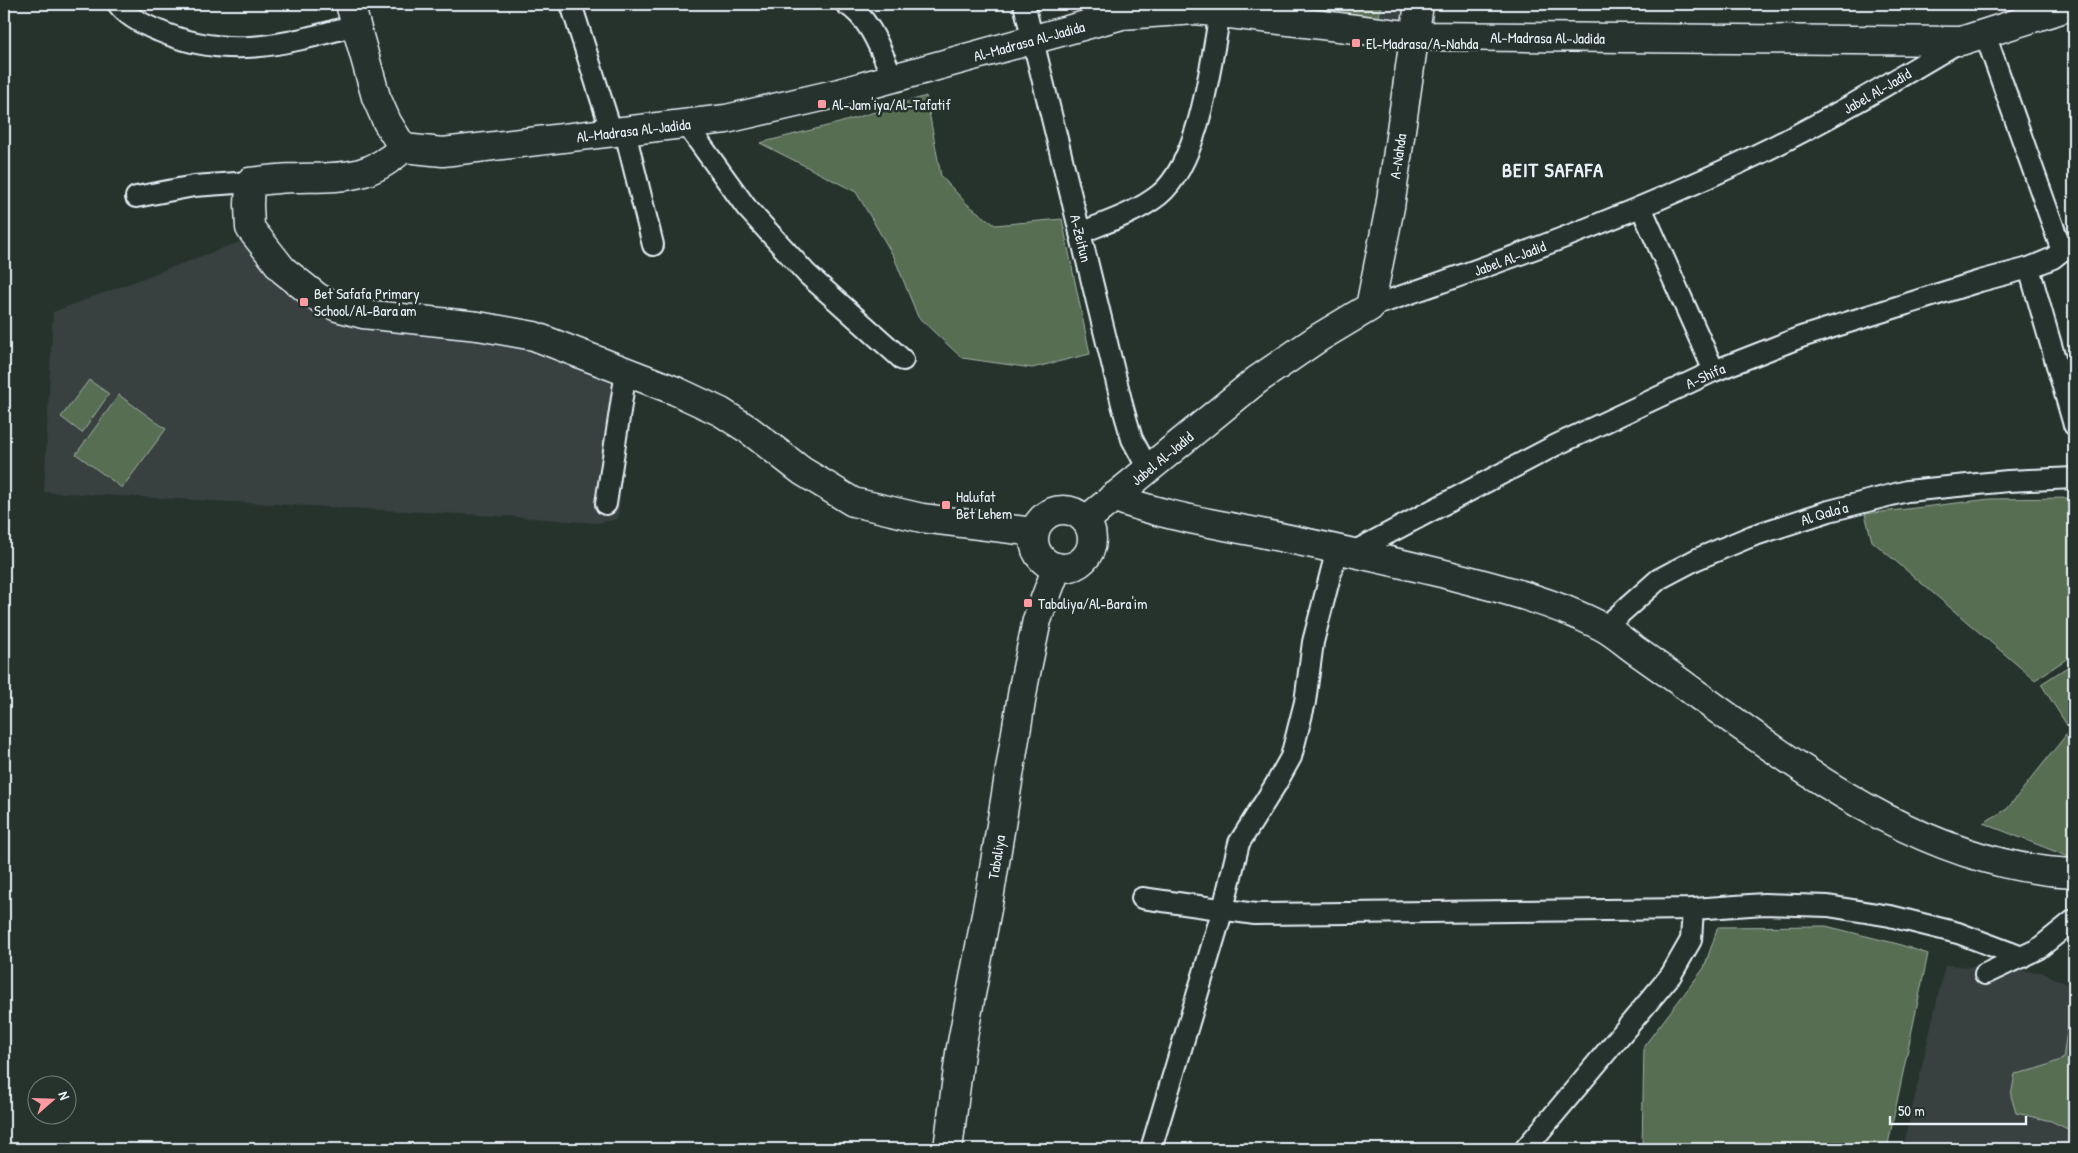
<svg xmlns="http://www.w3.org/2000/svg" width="2078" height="1153" viewBox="0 0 2078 1153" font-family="'Patrick Hand',sans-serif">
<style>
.built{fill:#374040}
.green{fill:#586e53;stroke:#a0b0a6}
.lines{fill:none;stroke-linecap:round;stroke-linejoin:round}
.street-casing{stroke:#e8f1f8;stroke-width:24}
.secondary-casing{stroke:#e8f1f8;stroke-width:31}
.street{stroke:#26332d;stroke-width:20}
.secondary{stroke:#26332d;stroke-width:28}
.poi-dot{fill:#ff9aa2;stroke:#26332d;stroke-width:2}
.labels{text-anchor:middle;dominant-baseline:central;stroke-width:5;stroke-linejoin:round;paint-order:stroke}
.street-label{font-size:15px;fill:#e8f1f8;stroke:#26332d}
.poi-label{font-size:15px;fill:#e8f1f8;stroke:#26332d;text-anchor:start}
.district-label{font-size:20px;font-weight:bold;letter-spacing:1px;fill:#e8f1f8;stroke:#26332d}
</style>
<rect width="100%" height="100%" fill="#26332d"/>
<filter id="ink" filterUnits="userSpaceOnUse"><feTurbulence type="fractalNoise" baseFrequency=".02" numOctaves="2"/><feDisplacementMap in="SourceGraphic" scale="10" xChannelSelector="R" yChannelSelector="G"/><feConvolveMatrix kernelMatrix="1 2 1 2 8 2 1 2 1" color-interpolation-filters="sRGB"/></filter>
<g filter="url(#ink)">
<!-- built -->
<g class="built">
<path d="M 1222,4 L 1404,4 L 1401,33 Z"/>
<path d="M 242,241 L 316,311 L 538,348 L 631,383 L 618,519 L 596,523 L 518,517 L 44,492 L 53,312 Z"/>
<path d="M 1945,965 L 2041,972 L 2074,987 L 2074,1149 L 1903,1149 Z"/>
</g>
<!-- green -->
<g class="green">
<path d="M 1313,4 L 1381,4 L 1378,23 L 1312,15 Z"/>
<path d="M 926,96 L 941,176 L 967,204 L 995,225 L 1062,219 L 1090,354 L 1032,368 L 962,358 L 918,317 L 894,257 L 856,192 L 760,143 L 839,123 Z"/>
<path d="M 89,380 L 109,394 L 82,433 L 61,417 Z"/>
<path d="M 119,395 L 166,429 L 122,488 L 76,454 Z"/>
<path d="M 2074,498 L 2074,654 L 2035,680 L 1872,541 L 1865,514 L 1990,499 Z"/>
<path d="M 2072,664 L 2074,666 L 2074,859 L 1983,823 L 2007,809 L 2070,730 L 2041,684 Z"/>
<path d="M 1826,926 L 1898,944 L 1928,954 L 1887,1149 L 1642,1149 L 1644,1046 L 1704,968 L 1718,927 Z"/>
<path d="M 2067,1030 L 2074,1030 L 2074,1132 L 2051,1121 L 2016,1113 L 2011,1096 L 2015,1074 L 2037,1069 L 2063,1059 Z"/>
</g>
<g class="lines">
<!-- street casing -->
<g class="street-casing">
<g id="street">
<path d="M 118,4 C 127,17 144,25 159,31 C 229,61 286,44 356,25"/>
<path d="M 571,4 L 612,133"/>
<path d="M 846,4 C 871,19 881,52 893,78"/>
<path id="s1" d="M 1024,4 L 1123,408 L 1132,439 L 1148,469"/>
<path d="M 1985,34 L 2062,251"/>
<path d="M 686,124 L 746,207 L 807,274 L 903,360"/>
<path d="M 625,132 L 653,245"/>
<path d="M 136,197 L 194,186 L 250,182"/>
<path d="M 1641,207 L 1714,371"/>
<path d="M 1080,233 C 1107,222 1136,213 1159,195 C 1200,162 1211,62 1220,13"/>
<path d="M 2029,268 L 2074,425"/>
<path id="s2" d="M 1370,307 C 1499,263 1627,217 1750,158 C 1822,124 1892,82 1961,41"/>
<path d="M 606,504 L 626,371"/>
<path id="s3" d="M 1353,552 L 1554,446 L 1714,371 L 1801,337 L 1980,281 L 2029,268 L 2053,258 L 2074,241"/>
<path id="s4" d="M 1604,628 L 1659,579 L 1697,559 L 1752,536 L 1829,511 L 1907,491 L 2008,481 L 2074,478"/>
<path d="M 1142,898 L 1255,914 L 1693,909 L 1764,904 L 1828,906 L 1890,916 L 1958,933 L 2022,957"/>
<path d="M 1985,974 L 2038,949 L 2074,920"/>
<path d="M 1151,1149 L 1223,909 L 1239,843 L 1276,784 L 1291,757 L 1305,702 L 1313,642 L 1337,549"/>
<path d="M 1525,1149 L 1671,975 L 1691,940 L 1693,909"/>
</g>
</g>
<!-- secondary casing -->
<g class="secondary-casing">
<g id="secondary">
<path d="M 350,4 L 376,97 L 387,122 L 403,148"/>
<path id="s5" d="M 403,148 L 443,152 L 726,119 L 839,93 L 1122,15 L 1196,10 L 1414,36 L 1961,41 L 2074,5"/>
<path d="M 403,148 C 369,180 341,177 297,178 C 282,178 266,180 250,182 L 249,205 L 250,228 L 283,270 L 317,297 L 337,307 L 363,314 L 478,326 L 534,336 L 676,391 L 721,412 L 749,430 L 802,471 L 853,502 L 922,518 L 1034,532"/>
<path d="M 1113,497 C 1157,514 1204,522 1251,531 C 1314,544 1378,558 1441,573 C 1495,587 1550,600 1601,626 C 1613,632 1624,642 1635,650 C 1655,664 1675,678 1695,693 C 1808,774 1929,867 2074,873"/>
<circle cx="1063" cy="539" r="29"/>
<path id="s6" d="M 1086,520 L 1257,380 L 1320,337 L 1370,307 L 1390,207 L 1419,4"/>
<path id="s7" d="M 948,1149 L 960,1053 L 990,893 L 1024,683 L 1037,620 L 1057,567"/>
</g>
</g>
<!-- street -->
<use href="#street" class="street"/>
<!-- secondary -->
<use href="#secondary" class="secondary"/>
</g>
</g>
<!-- markers -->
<g class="poi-dot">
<rect x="1351" y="38" width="10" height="10" rx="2.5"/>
<rect x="817" y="99" width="10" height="10" rx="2.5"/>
<rect x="299" y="297" width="10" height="10" rx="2.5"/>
<rect x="941" y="500" width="10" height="10" rx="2.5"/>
<rect x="1023" y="598" width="10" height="10" rx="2.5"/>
</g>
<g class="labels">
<!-- street labels -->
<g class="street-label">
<text stroke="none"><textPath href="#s5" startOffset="1162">Al-Madrasa Al-Jadida</textPath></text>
<text stroke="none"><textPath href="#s5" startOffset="638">Al-Madrasa Al-Jadida</textPath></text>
<text stroke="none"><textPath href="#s2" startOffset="552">Jabel Al-Jadid</textPath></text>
<text stroke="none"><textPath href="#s5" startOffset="232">Al-Madrasa Al-Jadida</textPath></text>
<text stroke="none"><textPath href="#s6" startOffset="509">A-Nahda</textPath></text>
<text stroke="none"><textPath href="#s1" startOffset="241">A-Zeitun</textPath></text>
<text stroke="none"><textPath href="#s2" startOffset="148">Jabel Al-Jadid</textPath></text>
<text stroke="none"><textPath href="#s3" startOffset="394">A-Shifa</textPath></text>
<text stroke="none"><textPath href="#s6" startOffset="98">Jabel Al-Jadid</textPath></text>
<text stroke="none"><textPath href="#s4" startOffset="252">Al Qala'a</textPath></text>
<text stroke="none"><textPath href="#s7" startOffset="296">Tabaliya</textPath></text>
</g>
<!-- poi labels -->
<g class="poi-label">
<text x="1366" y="43">El-Madrasa/A-Nahda</text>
<text x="832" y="104">Al-Jam'iya/Al-Tafatif</text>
<text x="314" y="293">Bet Safafa Primary<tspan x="314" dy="17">School/Al-Bara'am</tspan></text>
<text x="956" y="496">Halufat<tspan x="956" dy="17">Bet Lehem</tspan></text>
<text x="1038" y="603">Tabaliya/Al-Bara'im</text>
</g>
<!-- district labels -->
<g class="district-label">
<text x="1553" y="169">BEIT SAFAFA</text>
</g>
</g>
<!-- margin -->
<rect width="2078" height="1153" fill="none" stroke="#26332d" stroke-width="20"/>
<rect x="10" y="10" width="2058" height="1133" fill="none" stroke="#e8f1f8" stroke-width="2" filter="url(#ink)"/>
<!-- north arrow -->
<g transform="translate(52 1100) rotate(70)"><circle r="24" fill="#26332d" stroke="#747f7e"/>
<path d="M0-4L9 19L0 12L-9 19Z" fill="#ff9aa2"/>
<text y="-8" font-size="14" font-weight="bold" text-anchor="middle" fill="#e8f1f8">N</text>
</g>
<!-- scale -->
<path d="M1890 1116v8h136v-8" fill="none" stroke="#e8f1f8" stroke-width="2.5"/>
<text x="1898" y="1116" font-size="15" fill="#e8f1f8" stroke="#26332d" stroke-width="4" paint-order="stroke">50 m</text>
</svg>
